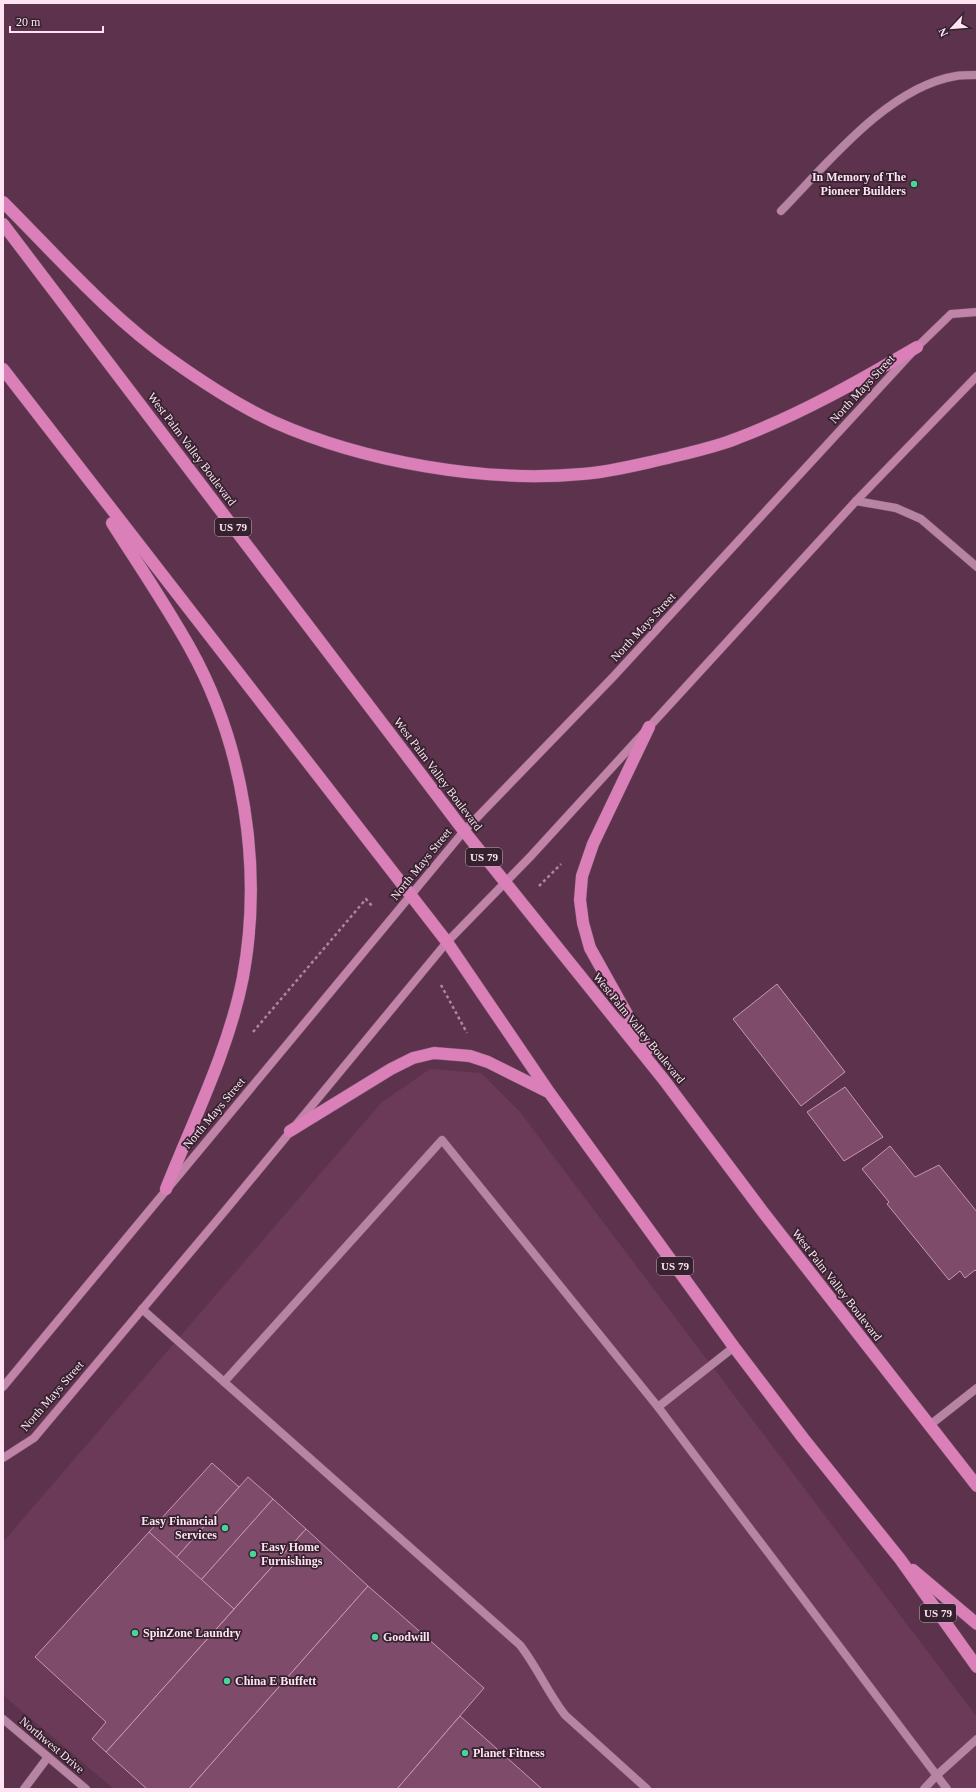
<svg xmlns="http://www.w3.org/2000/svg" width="980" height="1792" viewBox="0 0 980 1792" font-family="'Times New Roman',serif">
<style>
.built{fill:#6c3a59}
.building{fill:#7f4b6b;stroke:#c996b4}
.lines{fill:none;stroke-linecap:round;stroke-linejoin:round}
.lane-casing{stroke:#755168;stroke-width:9}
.street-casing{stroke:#755168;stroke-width:9}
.secondary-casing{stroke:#755168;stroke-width:9}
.highway-casing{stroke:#755168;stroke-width:13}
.path{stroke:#ab889e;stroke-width:2.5;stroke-dasharray:3 3;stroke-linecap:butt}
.lane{stroke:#b785a3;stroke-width:8}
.street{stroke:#b785a3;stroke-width:8}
.secondary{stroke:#c283a9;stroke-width:8}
.highway{stroke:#da7fb8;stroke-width:12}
.poi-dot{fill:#49d49c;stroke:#35222e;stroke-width:1.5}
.labels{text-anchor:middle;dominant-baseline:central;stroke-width:3.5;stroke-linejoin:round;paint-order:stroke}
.shield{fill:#35222e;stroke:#c2a9b8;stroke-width:1}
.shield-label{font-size:11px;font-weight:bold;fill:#ffe3f3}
.poi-label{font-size:12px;font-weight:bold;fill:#ffe3f3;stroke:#35222e;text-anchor:start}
.street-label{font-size:12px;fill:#ffe3f3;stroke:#35222e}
</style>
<rect width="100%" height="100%" fill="#5c324d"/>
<!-- built -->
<path class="built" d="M 430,1069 L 481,1073 L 520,1112 L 977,1717 L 977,1789 L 114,1789 L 3,1695 L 3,1542 L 382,1102 Z"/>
<!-- building -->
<g class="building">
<path d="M 777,984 L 845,1072 L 801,1106 L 733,1019 Z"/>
<path d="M 845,1087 L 883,1137 L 844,1161 L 807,1112 Z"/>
<path d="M 890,1146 L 915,1177 L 939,1165 L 977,1212 L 977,1272 L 975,1270 L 965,1278 L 960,1271 L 949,1280 L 887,1204 L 889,1202 L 862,1169 Z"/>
<path d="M 212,1463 L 239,1487 L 176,1558 L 149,1532 Z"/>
<path d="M 248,1477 L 273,1499 L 201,1580 L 176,1558 Z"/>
<path d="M 273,1499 L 306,1529 L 234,1609 L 201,1580 Z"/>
<path d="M 306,1529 L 368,1586 L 189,1789 L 147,1789 L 106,1752 Z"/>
<path d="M 149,1532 L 234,1609 L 106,1752 L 92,1739 L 106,1722 L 35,1657 Z"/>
<path d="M 368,1586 L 484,1688 L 397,1789 L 189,1789 Z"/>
<path d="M 460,1716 L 542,1789 L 397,1789 Z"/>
</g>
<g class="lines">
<!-- lane casing -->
<g class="lane-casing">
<g id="lane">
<path d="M 856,501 L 896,508 L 921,519 L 977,567"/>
<path d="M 142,1309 L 520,1645 C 537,1667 548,1693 565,1715 L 647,1789"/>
<path d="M 224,1382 L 442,1140 L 658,1407 L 947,1789"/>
<path d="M 658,1407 L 734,1347"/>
<path d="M 930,1425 L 977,1388"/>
<path d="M 24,1789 L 48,1757"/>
<path d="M 924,1789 L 937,1775 L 977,1739"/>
</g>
</g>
<!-- street casing -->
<g class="street-casing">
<g id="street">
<path d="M 781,211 C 827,164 888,87 956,76 C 962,75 970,75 977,75"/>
<path d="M 3,1719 L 86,1789"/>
</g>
</g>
<!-- secondary casing -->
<g class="secondary-casing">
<g id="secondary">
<path d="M 3,1387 L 464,831 L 613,677 L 917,347 L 951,314 L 977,312"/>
<path d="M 3,1458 L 34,1438 L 224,1212 L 447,942 L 530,857 L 856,501 L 977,376"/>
</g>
</g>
<!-- highway casing -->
<g class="highway-casing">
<g id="highway">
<path d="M 3,202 C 56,255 111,318 173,361 C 204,383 239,406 274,422 C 364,462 485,483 582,474 C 611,472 640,464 668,458 C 692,452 716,447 738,438 C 801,414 859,381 917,347"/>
<path d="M 3,224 L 464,831 L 664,1080 L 763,1212 L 977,1486"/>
<path d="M 3,369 L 447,942 L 549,1092 L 734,1347 L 803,1438 L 900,1559 L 977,1667"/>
<path d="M 112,523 C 138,564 166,605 190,648 C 244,745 263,868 243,977 C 229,1049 193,1121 166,1189"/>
<path d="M 647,1050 L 590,948 L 583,923 L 580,900 L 582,876 L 593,844 L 649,727"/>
<path d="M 290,1131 L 391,1069 L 413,1058 L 434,1053 L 470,1056 L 488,1062 L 548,1092"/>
<path d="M 913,1570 L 977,1624"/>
</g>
</g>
<!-- path -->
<g class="path">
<path d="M 539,886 L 561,864"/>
<path d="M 441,985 L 467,1033"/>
<path d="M 253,1032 L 366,899 L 372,906"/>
</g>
<!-- lane -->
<use href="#lane" class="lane"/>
<!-- street -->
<use href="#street" class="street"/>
<!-- secondary -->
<use href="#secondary" class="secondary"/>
<!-- highway -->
<use href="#highway" class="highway"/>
</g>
<!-- markers -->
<g class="poi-dot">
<circle cx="914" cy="184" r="4"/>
<circle cx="225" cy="1528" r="4"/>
<circle cx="253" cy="1554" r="4"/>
<circle cx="135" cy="1633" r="4"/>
<circle cx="375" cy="1637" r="4"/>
<circle cx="227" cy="1681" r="4"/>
<circle cx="465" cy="1753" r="4"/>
</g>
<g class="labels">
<!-- shield labels -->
<g class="shield">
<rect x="215" y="518" width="36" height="18" rx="3"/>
<rect x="466" y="848" width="36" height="18" rx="3"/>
<rect x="657" y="1257" width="36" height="18" rx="3"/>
<rect x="920" y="1604" width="36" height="18" rx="3"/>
</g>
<g class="shield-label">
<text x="233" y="527">US 79</text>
<text x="484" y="857">US 79</text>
<text x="675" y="1266">US 79</text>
<text x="938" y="1613">US 79</text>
</g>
<!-- poi labels -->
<g class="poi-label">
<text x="906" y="177" text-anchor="end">In Memory of The<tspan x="906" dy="14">Pioneer Builders</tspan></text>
<text x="217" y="1521" text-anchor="end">Easy Financial<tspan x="217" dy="14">Services</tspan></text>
<text x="261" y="1547">Easy Home<tspan x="261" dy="14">Furnishings</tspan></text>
<text x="143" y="1633">SpinZone Laundry</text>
<text x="383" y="1637">Goodwill</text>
<text x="235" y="1681">China E Buffett</text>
<text x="473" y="1753">Planet Fitness</text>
</g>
<!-- street labels -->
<g class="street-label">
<text transform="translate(862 389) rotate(-47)">North Mays Street</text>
<text transform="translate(192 449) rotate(53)">West Palm Valley Boulevard</text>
<text transform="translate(643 627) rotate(-47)">North Mays Street</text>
<text transform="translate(438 774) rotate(53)">West Palm Valley Boulevard</text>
<text transform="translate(421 864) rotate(-51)">North Mays Street</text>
<text transform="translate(639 1028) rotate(51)">West Palm Valley Boulevard</text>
<text transform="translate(214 1113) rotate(-50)">North Mays Street</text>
<text transform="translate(837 1285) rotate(52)">West Palm Valley Boulevard</text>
<text transform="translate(52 1396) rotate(-49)">North Mays Street</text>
<text transform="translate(52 1745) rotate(40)">Northwest Drive</text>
</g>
</g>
<!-- border -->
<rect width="980" height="1792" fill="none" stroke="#ffe3f3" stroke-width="8"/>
<!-- north arrow -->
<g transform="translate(952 28) rotate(244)" stroke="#35222e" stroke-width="3" paint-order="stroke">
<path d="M0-3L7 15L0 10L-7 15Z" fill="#ffe3f3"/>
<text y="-6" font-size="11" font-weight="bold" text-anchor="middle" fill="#ffe3f3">N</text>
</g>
<!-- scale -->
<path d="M10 26v6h93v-6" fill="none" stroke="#ffe3f3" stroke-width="2"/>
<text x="16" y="26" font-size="12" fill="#ffe3f3" stroke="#35222e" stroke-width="3" paint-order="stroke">20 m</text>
</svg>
